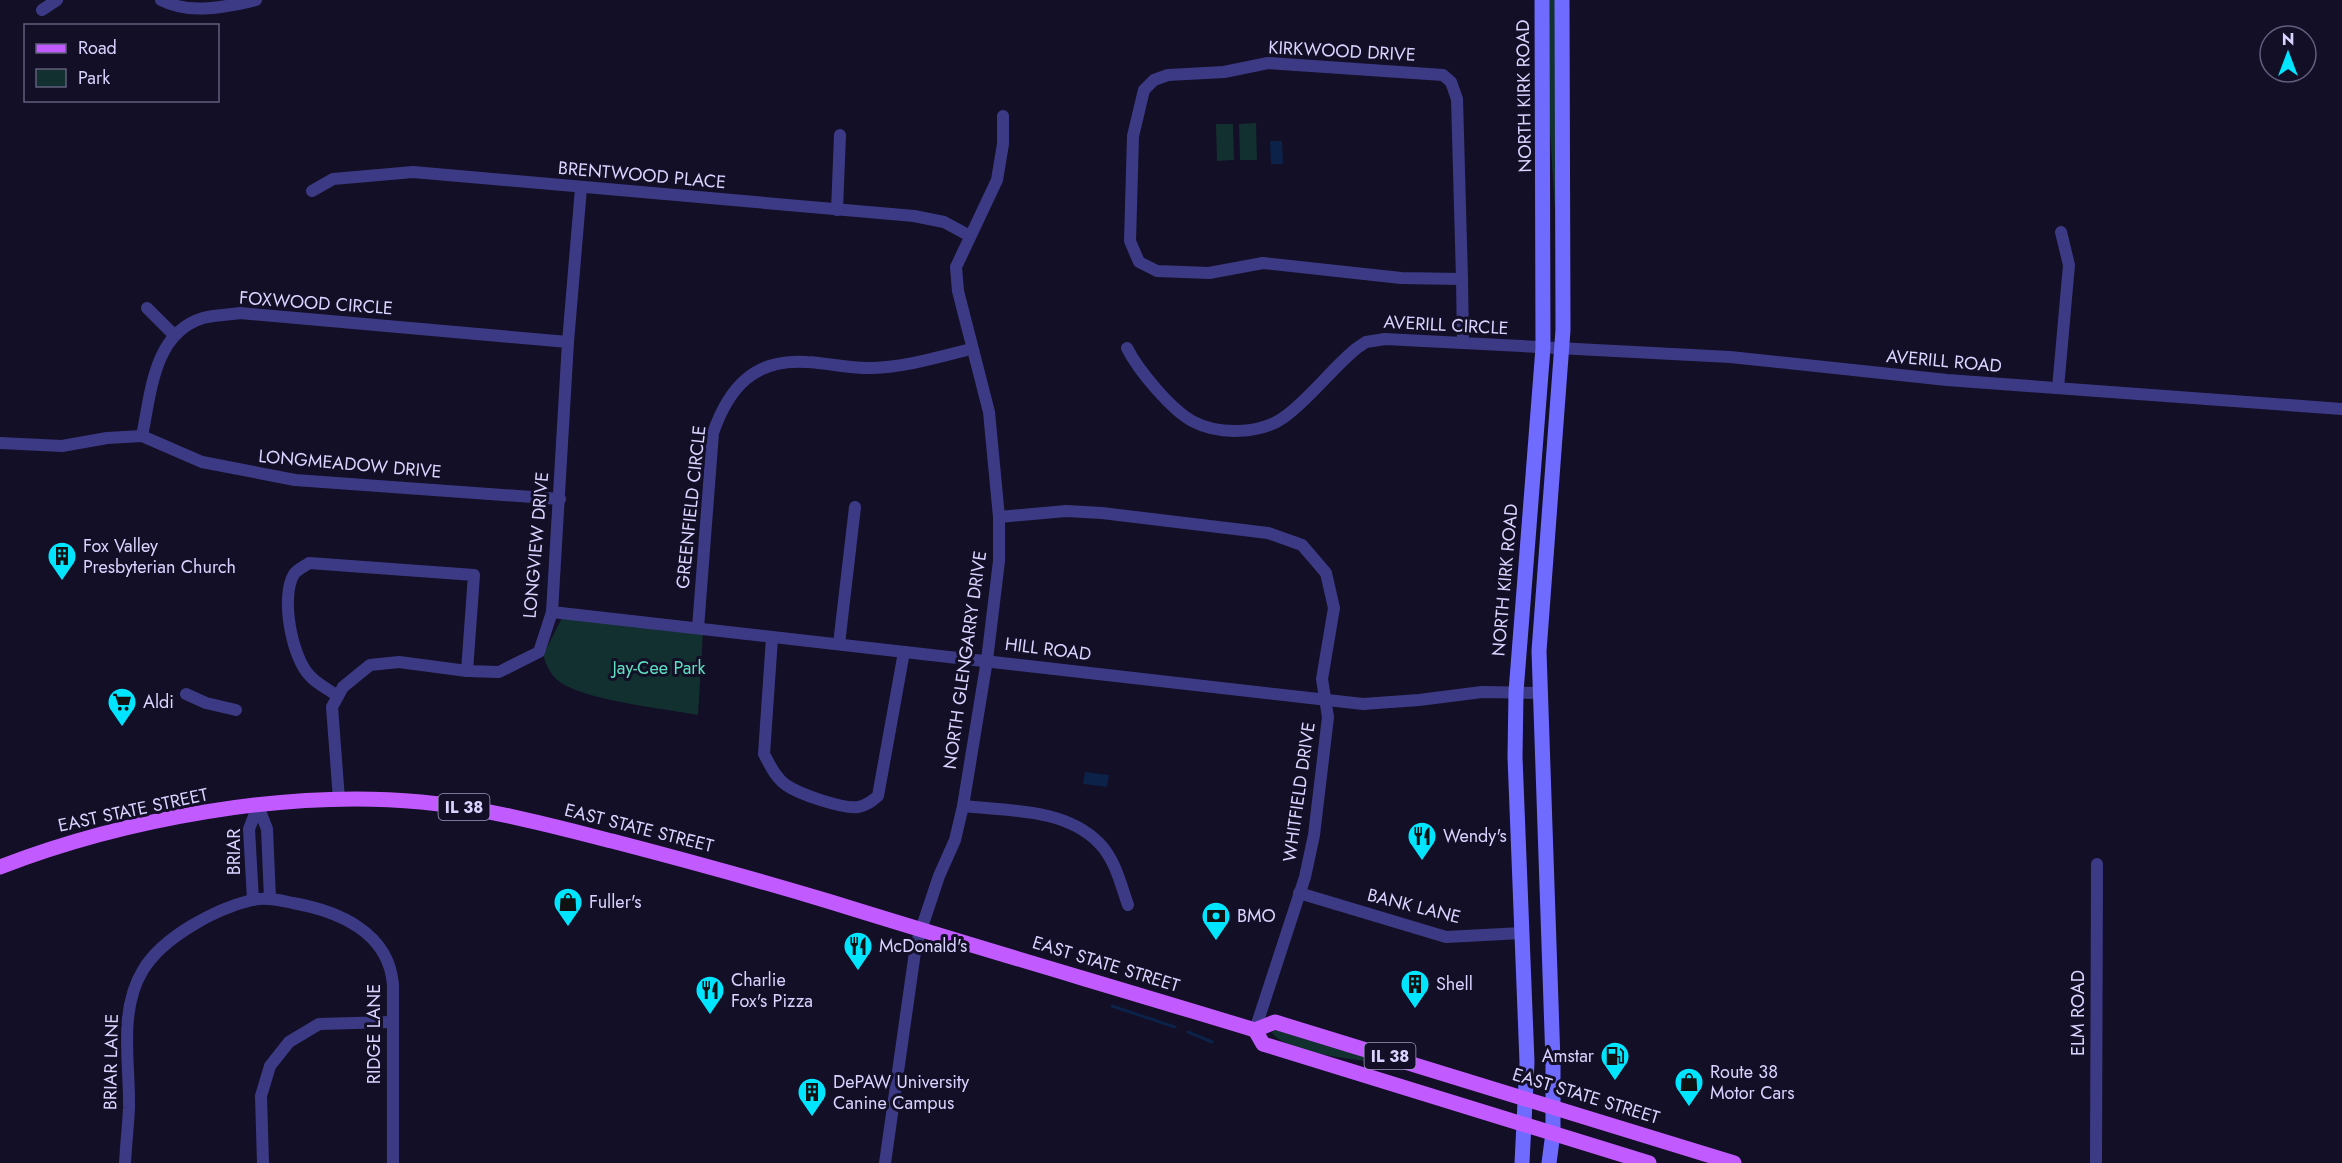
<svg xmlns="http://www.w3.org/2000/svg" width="2342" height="1163" viewBox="0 0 2342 1163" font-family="Jost,sans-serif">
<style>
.green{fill:#12302f}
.water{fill:#0c2248}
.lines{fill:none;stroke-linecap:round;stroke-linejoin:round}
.stream{stroke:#0c2248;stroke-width:3}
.street{stroke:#3d3a85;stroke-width:12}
.secondary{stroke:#6f6bff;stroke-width:15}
.primary{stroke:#c25bff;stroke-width:15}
.labels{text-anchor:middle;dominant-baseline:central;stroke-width:6;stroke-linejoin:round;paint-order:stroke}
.shield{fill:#130f26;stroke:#9e99be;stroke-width:1.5}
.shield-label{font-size:16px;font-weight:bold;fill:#d9d4ff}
.street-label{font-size:18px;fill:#d9d4ff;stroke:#130f26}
.poi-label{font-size:18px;fill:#d9d4ff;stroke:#130f26;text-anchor:start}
.park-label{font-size:18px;fill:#5fe0c0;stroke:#130f26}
</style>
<rect width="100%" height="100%" fill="#130f26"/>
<!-- green -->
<g class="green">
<path d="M 1549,0 L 1556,0 L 1556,226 L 1549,115 Z"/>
<path d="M 1256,123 L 1257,160 L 1240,160 L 1239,124 Z"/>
<path d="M 1216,124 L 1233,124 L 1234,160 L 1217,161 Z"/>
<path d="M 562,618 L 703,632 L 698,715 C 666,709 584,700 560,682 C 550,675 547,666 543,655 Z"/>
<path d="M 1274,1029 L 1387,1064 C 1358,1059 1290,1055 1272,1033 Z"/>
</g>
<!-- water -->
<g class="water">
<path d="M 1270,141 L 1282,141 L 1283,164 L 1271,164 Z"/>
<path d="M 1085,772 L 1109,775 L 1107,787 L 1083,784 Z"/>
</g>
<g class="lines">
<!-- stream -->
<g class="stream">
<path d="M 1112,1006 L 1175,1027"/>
<path d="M 1188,1032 L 1212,1042"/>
</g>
<!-- street -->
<g class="street">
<path d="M 161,0 C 189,15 226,7 256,0"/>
<path d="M 42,10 L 57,0"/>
<path d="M 312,191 L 333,179 L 413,172 L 914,216 L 944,222 L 970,236"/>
<path d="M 837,210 L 840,135"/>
<path d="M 1462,279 L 1457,99 L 1451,82 L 1443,75 L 1268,63 L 1224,72 L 1168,75 L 1154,80 L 1144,90 L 1133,136 L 1130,241 L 1139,262 L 1157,271 L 1209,273 L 1263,263 L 1401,278 L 1462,279 L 1463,343"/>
<path d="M 147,308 L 174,335"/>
<path d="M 1127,348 C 1138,370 1172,411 1194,422 C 1219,435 1260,434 1283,418 C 1310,399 1331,369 1357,348 L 1366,342 L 1385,339 L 1730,357 L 1947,380 L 2342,409"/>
<path d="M 2058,388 L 2069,265 L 2061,232"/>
<path d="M 142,436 C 151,394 153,333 203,318 C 214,315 228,315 240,313 L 568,342"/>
<path d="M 0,443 L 62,446 L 107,438 L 142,436 L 202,462 L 295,480 L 560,499"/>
<path d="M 999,517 L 1066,511 L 1102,513 L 1268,533 L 1302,545 L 1326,573 L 1334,608 L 1322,679 L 1328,717 L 1314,835 L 1305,877 L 1255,1030"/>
<path d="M 552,612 L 1363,704 L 1419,700 L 1482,692 L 1539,693"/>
<path d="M 698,628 L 713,433 C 729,387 755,358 807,362 C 829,363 850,369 872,368 C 906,367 938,357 971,349"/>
<path d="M 772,638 L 764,754 C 770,765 775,777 786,785 C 799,794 842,809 858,807 C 866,806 872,801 878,796 L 904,652"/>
<path d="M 839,644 L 855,507"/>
<path d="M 186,694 L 206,703 L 236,710"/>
<path d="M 336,695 C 328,689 317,684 310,676 C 292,658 280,597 294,574 C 297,570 305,566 309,563 L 474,575 L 467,671"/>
<path d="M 339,799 L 332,707 L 343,687 L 370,665 L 399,662 L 467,671 L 499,672 L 539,652 L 552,612 L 568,342 L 581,188"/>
<path d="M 258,806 L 267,829 L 270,899"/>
<path d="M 963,806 C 1008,811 1065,808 1099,843 C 1115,859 1121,885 1128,905"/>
<path d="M 1299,893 L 1446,937 L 1522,933"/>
<path d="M 253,900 L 249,829 L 258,806"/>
<path d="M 125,1163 C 126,1145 128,1127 129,1108 C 130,1063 118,1011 143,970 C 163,937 215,909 252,900 C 265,897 279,900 293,903 C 338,911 389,932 393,985 L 393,1163"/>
<path d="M 263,1163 L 261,1096 L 270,1066 L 289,1042 L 319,1024 L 391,1022"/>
<path d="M 885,1163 L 916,945 L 939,876 L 955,840 L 963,806 L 987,660 L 999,561 L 999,517 L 989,412 L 958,291 L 956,267 L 997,180 L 1003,144 L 1003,116"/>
<path d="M 2096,1163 L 2097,864"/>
</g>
<!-- secondary -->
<g class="secondary">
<path d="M 1522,1163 L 1527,1062 L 1515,757 L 1516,692 L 1543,348 L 1542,0"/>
<path d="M 1549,1163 L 1553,1133 L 1553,1062 L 1539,651 L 1563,330 L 1562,0"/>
</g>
<!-- primary -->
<g class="primary">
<path d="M 0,867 C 124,819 288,789 421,802 C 486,808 549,825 612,841 C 685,860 758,880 831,902 C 972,946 1114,987 1255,1030 L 1275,1022 L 1734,1163"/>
<path d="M 1255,1030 L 1263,1044 L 1649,1163"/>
</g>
</g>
<!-- icons -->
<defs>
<g id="building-pin" transform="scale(1.5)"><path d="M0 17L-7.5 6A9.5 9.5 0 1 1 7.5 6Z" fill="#00e5ff" stroke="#130f26"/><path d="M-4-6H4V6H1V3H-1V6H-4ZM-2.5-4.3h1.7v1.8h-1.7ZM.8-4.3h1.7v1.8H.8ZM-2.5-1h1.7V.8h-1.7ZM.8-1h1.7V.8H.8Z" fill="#111"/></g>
<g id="supermarket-pin" transform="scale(1.5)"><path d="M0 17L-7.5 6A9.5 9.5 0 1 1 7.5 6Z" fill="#00e5ff" stroke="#130f26"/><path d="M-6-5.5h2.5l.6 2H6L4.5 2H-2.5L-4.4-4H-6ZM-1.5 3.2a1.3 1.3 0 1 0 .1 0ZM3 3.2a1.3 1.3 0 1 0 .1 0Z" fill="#111"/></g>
<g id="restaurant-pin" transform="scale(1.5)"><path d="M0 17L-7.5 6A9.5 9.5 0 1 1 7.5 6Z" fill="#00e5ff" stroke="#130f26"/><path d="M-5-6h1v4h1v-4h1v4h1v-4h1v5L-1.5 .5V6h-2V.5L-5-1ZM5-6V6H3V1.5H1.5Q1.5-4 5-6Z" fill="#111"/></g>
<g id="shop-pin" transform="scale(1.5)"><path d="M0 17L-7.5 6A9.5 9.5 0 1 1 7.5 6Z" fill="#00e5ff" stroke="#130f26"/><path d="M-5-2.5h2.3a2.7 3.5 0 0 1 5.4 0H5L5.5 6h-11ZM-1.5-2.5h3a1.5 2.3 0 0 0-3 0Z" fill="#111"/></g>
<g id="bank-pin" transform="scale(1.5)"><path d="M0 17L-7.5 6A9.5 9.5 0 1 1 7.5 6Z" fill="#00e5ff" stroke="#130f26"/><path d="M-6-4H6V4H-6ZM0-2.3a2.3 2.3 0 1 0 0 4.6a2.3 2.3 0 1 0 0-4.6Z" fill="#111"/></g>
<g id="fuel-pin" transform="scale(1.5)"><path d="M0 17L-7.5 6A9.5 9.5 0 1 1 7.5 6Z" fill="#00e5ff" stroke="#130f26"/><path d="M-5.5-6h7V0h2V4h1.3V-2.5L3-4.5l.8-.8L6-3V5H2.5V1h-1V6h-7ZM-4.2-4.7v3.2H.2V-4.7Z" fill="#111"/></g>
</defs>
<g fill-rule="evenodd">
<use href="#building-pin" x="62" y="556"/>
<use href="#supermarket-pin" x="122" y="702"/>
<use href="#restaurant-pin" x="1422" y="836"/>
<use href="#shop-pin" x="568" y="902"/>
<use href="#bank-pin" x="1216" y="916"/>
<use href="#restaurant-pin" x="858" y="946"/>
<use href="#building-pin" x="1415" y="984"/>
<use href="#restaurant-pin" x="710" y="990"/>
<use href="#fuel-pin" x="1615" y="1056"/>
<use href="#shop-pin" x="1689" y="1082"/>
<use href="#building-pin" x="812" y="1092"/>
</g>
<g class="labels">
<!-- shield labels -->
<g class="shield">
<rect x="438.5" y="794" width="51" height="26" rx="4.5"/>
<rect x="1364.5" y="1043" width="51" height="26" rx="4.5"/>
</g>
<g class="shield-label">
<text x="464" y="807">IL 38</text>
<text x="1390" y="1056">IL 38</text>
</g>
<!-- street labels -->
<g class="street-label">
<text transform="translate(1342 51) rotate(3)">KIRKWOOD DRIVE</text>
<text transform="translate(1524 96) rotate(-91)">NORTH KIRK ROAD</text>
<text transform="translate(642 175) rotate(5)">BRENTWOOD PLACE</text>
<text transform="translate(316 303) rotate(4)">FOXWOOD CIRCLE</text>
<text transform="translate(1446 325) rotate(3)">AVERILL CIRCLE</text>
<text transform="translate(1944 361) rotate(5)">AVERILL ROAD</text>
<text transform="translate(350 464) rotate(5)">LONGMEADOW DRIVE</text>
<text transform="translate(691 507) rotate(-84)">GREENFIELD CIRCLE</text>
<text transform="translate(536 545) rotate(-85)">LONGVIEW DRIVE</text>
<text transform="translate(1505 580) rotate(-85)">NORTH KIRK ROAD</text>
<text transform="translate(1048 649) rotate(7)">HILL ROAD</text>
<text transform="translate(965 660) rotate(-82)">NORTH GLENGARRY DRIVE</text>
<text transform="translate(1299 792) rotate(-82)">WHITFIELD DRIVE</text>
<text transform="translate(133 810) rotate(-12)">EAST STATE STREET</text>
<text transform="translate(639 828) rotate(14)">EAST STATE STREET</text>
<text transform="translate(234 852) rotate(-90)">BRIAR</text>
<text transform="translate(1414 906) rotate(14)">BANK LANE</text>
<text transform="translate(1106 964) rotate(17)">EAST STATE STREET</text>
<text transform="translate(2078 1013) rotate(-90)">ELM ROAD</text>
<text transform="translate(374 1034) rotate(-90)">RIDGE LANE</text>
<text transform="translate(111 1062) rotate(-89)">BRIAR LANE</text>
<text transform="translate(1586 1096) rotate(17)">EAST STATE STREET</text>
</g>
<!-- poi labels -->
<g class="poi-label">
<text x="83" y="546">Fox Valley<tspan x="83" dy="21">Presbyterian Church</tspan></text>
<text x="143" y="702">Aldi</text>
<text x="1443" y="836">Wendy's</text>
<text x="589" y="902">Fuller's</text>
<text x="1237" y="916">BMO</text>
<text x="879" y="946">McDonald's</text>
<text x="731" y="980">Charlie<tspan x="731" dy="21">Fox's Pizza</tspan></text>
<text x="1436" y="984">Shell</text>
<text x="1594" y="1056" text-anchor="end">Amstar</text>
<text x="1710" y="1072">Route 38<tspan x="1710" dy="21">Motor Cars</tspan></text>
<text x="833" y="1082">DePAW University<tspan x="833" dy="21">Canine Campus</tspan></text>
</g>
<!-- park labels -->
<g class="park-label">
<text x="659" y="668">Jay-Cee Park</text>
</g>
</g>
<!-- legend -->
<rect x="24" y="24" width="195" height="78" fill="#130f26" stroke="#625e7d" stroke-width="1.5"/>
<rect x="36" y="44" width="30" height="9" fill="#c25bff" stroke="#625e7d" stroke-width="1.5"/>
<text x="78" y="54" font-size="18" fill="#d9d4ff">Road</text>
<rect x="36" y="69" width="30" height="18" fill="#12302f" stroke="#625e7d" stroke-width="1.5"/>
<text x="78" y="84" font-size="18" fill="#d9d4ff">Park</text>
<!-- north arrow -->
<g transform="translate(2288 54)"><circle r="28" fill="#130f26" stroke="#625e7d" stroke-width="1.5"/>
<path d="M0-4.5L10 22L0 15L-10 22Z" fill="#00e5ff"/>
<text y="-9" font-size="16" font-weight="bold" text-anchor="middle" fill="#d9d4ff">N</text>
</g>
</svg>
